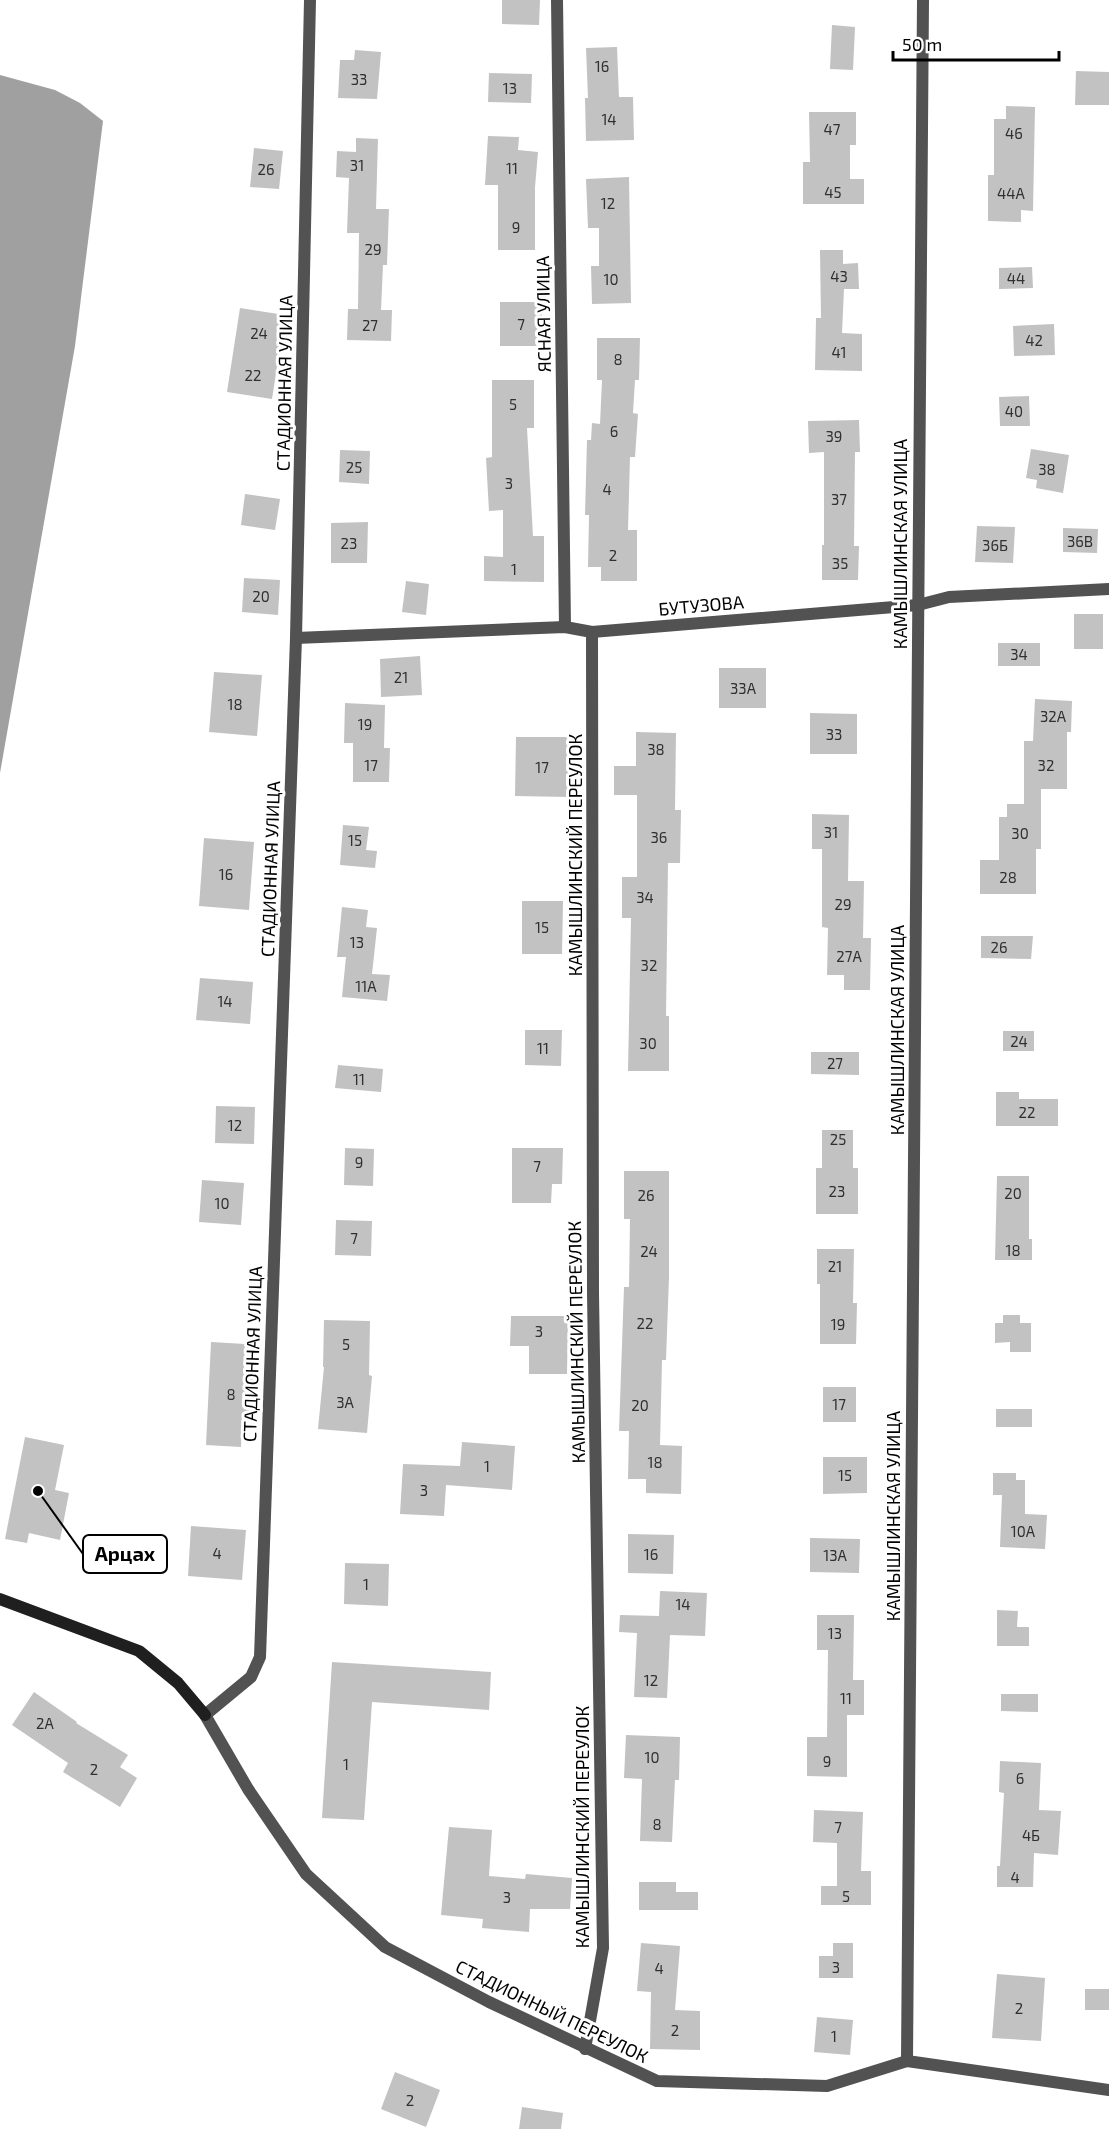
<svg xmlns="http://www.w3.org/2000/svg" width="1109" height="2129" viewBox="0 0 1109 2129" font-family="'Exo 2',sans-serif">
<style>
.water{fill:#a0a0a0}
.building{fill:#c2c2c2}
.lines{fill:none;stroke-linecap:round;stroke-linejoin:round}
.street{stroke:#525252;stroke-width:12}
.secondary{stroke:#1f1f1f;stroke-width:12}
.labels{text-anchor:middle;dominant-baseline:central;stroke-width:6;stroke-linejoin:round;paint-order:stroke}
.number-label{font-size:15px;fill:#303030}
.street-label{font-size:18px;fill:#000;stroke:#fff}
.leader{fill:none;stroke:#000;stroke-width:2}
.callout-dot{fill:#000;stroke:#fff;stroke-width:2}
.callout{fill:#fff;stroke:#000;stroke-width:2}
.callout-label{font-size:20px;text-anchor:middle;font-weight:bold;fill:#000}
</style>
<rect width="100%" height="100%" fill="#fff"/>
<!-- water -->
<path class="water" d="M 0,75 L 55,90 L 80,103 L 103,121 L 75,346 L 0,773 Z"/>
<!-- building -->
<g class="building">
<path d="M 502,0 L 540,0 L 539,25 L 502,24 Z"/>
<path d="M 832,25 L 855,27 L 853,70 L 830,69 Z"/>
<path d="M 617,47 L 619,97 L 633,97 L 634,140 L 586,141 L 585,98 L 588,98 L 586,48 Z"/>
<path d="M 355,50 L 381,52 L 377,99 L 338,98 L 340,60 L 354,60 Z"/>
<path d="M 1076,71 L 1109,72 L 1109,105 L 1075,105 Z"/>
<path d="M 489,73 L 532,74 L 531,103 L 488,102 Z"/>
<path d="M 1006,106 L 1035,107 L 1033,211 L 1021,210 L 1021,222 L 988,221 L 988,175 L 994,175 L 994,119 L 1006,119 Z"/>
<path d="M 809,112 L 856,112 L 856,145 L 850,145 L 850,179 L 864,179 L 864,204 L 803,204 L 803,162 L 810,162 Z"/>
<path d="M 488,136 L 519,137 L 518,150 L 538,152 L 535,187 L 535,250 L 498,250 L 498,185 L 485,185 Z"/>
<path d="M 356,138 L 378,139 L 376,209 L 389,209 L 387,265 L 383,265 L 381,310 L 392,310 L 391,341 L 347,340 L 348,309 L 358,309 L 359,233 L 347,233 L 349,178 L 336,177 L 337,151 L 356,152 Z"/>
<path d="M 254,148 L 283,151 L 279,189 L 250,187 Z"/>
<path d="M 629,177 L 631,303 L 592,304 L 591,266 L 599,266 L 599,228 L 588,228 L 586,179 Z"/>
<path d="M 820,250 L 843,250 L 843,264 L 858,263 L 859,289 L 844,289 L 842,333 L 862,334 L 862,371 L 815,370 L 816,318 L 821,318 Z"/>
<path d="M 1032,267 L 1033,288 L 999,289 L 999,268 Z"/>
<rect x="500" y="302" width="42" height="44"/>
<path d="M 240,308 L 285,315 L 272,399 L 227,392 Z"/>
<path d="M 1054,324 L 1055,355 L 1014,356 L 1013,326 Z"/>
<path d="M 597,338 L 640,338 L 639,380 L 635,380 L 633,413 L 638,414 L 635,457 L 630,457 L 628,530 L 637,530 L 637,581 L 601,581 L 601,567 L 588,567 L 589,515 L 585,515 L 587,440 L 591,440 L 592,423 L 600,424 L 602,380 L 597,380 Z"/>
<path d="M 492,380 L 534,380 L 534,428 L 527,428 L 533,536 L 544,536 L 544,582 L 484,581 L 484,556 L 503,557 L 503,510 L 489,511 L 486,458 L 492,457 Z"/>
<path d="M 1029,396 L 1030,426 L 1000,426 L 999,397 Z"/>
<path d="M 859,420 L 860,452 L 855,452 L 854,546 L 859,546 L 858,580 L 822,580 L 822,545 L 824,545 L 824,452 L 809,453 L 808,421 Z"/>
<path d="M 1031,449 L 1069,455 L 1063,493 L 1036,488 L 1037,480 L 1026,478 Z"/>
<path d="M 340,450 L 370,451 L 369,484 L 339,482 Z"/>
<path d="M 245,494 L 280,499 L 275,530 L 241,525 Z"/>
<path d="M 368,522 L 367,563 L 331,563 L 331,523 Z"/>
<path d="M 977,526 L 1015,527 L 1013,563 L 975,562 Z"/>
<path d="M 1063,528 L 1098,529 L 1097,553 L 1063,552 Z"/>
<path d="M 244,578 L 280,580 L 278,615 L 242,612 Z"/>
<path d="M 406,581 L 429,584 L 426,615 L 402,612 Z"/>
<rect x="1074" y="614" width="29" height="35"/>
<rect x="998" y="643" width="42" height="23"/>
<path d="M 420,656 L 422,695 L 381,697 L 380,659 Z"/>
<rect x="719" y="668" width="47" height="40"/>
<path d="M 214,672 L 262,675 L 257,736 L 209,732 Z"/>
<path d="M 1035,699 L 1072,701 L 1071,732 L 1067,732 L 1067,789 L 1041,789 L 1041,849 L 1036,849 L 1036,894 L 980,894 L 980,860 L 999,860 L 999,817 L 1007,817 L 1007,804 L 1024,804 L 1024,741 L 1033,741 Z"/>
<path d="M 345,703 L 385,705 L 384,748 L 390,748 L 389,782 L 353,782 L 353,743 L 344,743 Z"/>
<path d="M 810,713 L 857,714 L 857,754 L 810,754 Z"/>
<path d="M 636,732 L 676,733 L 675,810 L 681,810 L 680,863 L 668,863 L 666,1016 L 669,1016 L 669,1071 L 628,1071 L 631,918 L 622,918 L 622,877 L 637,877 L 637,795 L 614,795 L 614,766 L 636,766 Z"/>
<path d="M 516,737 L 568,737 L 568,797 L 515,796 Z"/>
<path d="M 812,814 L 849,815 L 848,881 L 864,881 L 863,938 L 871,938 L 870,990 L 844,990 L 844,975 L 827,975 L 828,928 L 822,927 L 822,849 L 812,849 Z"/>
<path d="M 343,825 L 369,827 L 366,850 L 377,851 L 375,868 L 340,865 Z"/>
<path d="M 204,838 L 254,842 L 249,910 L 199,906 Z"/>
<path d="M 522,901 L 563,901 L 562,954 L 522,954 Z"/>
<path d="M 342,907 L 368,910 L 366,927 L 377,928 L 372,974 L 390,975 L 387,1001 L 342,997 L 346,957 L 337,957 Z"/>
<path d="M 981,936 L 1033,936 L 1031,959 L 981,958 Z"/>
<path d="M 200,978 L 253,982 L 250,1024 L 196,1020 Z"/>
<path d="M 525,1030 L 562,1030 L 561,1066 L 525,1065 Z"/>
<rect x="1003" y="1031" width="31" height="20"/>
<path d="M 811,1052 L 859,1052 L 859,1075 L 811,1074 Z"/>
<path d="M 338,1065 L 383,1069 L 381,1092 L 335,1088 Z"/>
<path d="M 996,1092 L 1019,1092 L 1019,1099 L 1058,1099 L 1058,1126 L 996,1126 Z"/>
<path d="M 216,1106 L 255,1107 L 254,1144 L 215,1143 Z"/>
<path d="M 822,1130 L 853,1130 L 853,1168 L 858,1168 L 858,1214 L 816,1214 L 816,1168 L 822,1168 Z"/>
<path d="M 345,1148 L 374,1149 L 373,1186 L 344,1185 Z"/>
<path d="M 512,1148 L 563,1148 L 562,1184 L 552,1184 L 551,1203 L 512,1203 Z"/>
<path d="M 624,1171 L 669,1171 L 669,1277 L 666,1360 L 662,1360 L 660,1445 L 682,1446 L 681,1494 L 646,1493 L 646,1479 L 628,1479 L 629,1431 L 619,1431 L 624,1287 L 629,1287 L 630,1219 L 624,1219 Z"/>
<path d="M 997,1176 L 1029,1176 L 1029,1239 L 1032,1239 L 1032,1260 L 995,1260 Z"/>
<path d="M 202,1180 L 244,1183 L 241,1225 L 199,1222 Z"/>
<path d="M 336,1220 L 372,1221 L 371,1256 L 335,1255 Z"/>
<path d="M 817,1249 L 854,1249 L 853,1303 L 857,1303 L 856,1344 L 820,1344 L 820,1284 L 817,1284 Z"/>
<path d="M 1003,1315 L 1020,1315 L 1020,1323 L 1031,1323 L 1031,1352 L 1010,1352 L 1010,1342 L 995,1343 L 995,1323 L 1003,1323 Z"/>
<path d="M 511,1316 L 568,1316 L 567,1374 L 529,1374 L 529,1346 L 510,1346 Z"/>
<path d="M 324,1320 L 370,1321 L 369,1375 L 372,1376 L 367,1433 L 318,1429 L 324,1367 L 323,1367 Z"/>
<path d="M 211,1342 L 245,1344 L 244,1374 L 253,1375 L 252,1414 L 242,1413 L 241,1447 L 206,1445 Z"/>
<rect x="823" y="1387" width="33" height="35"/>
<rect x="996" y="1409" width="36" height="18"/>
<path d="M 25,1437 L 64,1445 L 55,1490 L 69,1493 L 60,1540 L 29,1533 L 27,1543 L 5,1539 Z"/>
<path d="M 462,1442 L 515,1446 L 512,1490 L 446,1485 L 444,1516 L 400,1514 L 403,1464 L 460,1466 Z"/>
<path d="M 823,1457 L 867,1457 L 867,1493 L 823,1494 Z"/>
<path d="M 993,1473 L 1016,1473 L 1016,1480 L 1025,1480 L 1025,1514 L 1047,1515 L 1045,1549 L 1000,1547 L 1002,1495 L 993,1495 Z"/>
<path d="M 191,1526 L 246,1530 L 242,1580 L 188,1576 Z"/>
<path d="M 628,1534 L 674,1535 L 673,1574 L 628,1573 Z"/>
<path d="M 810,1538 L 860,1539 L 859,1573 L 810,1572 Z"/>
<path d="M 345,1563 L 389,1564 L 388,1606 L 344,1604 Z"/>
<path d="M 660,1591 L 707,1593 L 705,1636 L 670,1635 L 667,1698 L 634,1697 L 637,1633 L 619,1632 L 620,1615 L 659,1616 Z"/>
<path d="M 997,1610 L 1018,1611 L 1017,1627 L 1029,1627 L 1029,1646 L 997,1646 Z"/>
<path d="M 817,1615 L 854,1615 L 853,1680 L 864,1680 L 864,1715 L 847,1715 L 847,1777 L 807,1776 L 807,1737 L 827,1737 L 828,1650 L 817,1650 Z"/>
<path d="M 332,1662 L 491,1672 L 489,1710 L 372,1702 L 364,1820 L 322,1818 Z"/>
<path d="M 34,1692 L 77,1722 L 76,1723 L 128,1755 L 120,1767 L 137,1778 L 120,1807 L 63,1772 L 68,1763 L 12,1725 Z"/>
<path d="M 1001,1694 L 1038,1694 L 1038,1712 L 1001,1711 Z"/>
<path d="M 626,1735 L 680,1737 L 679,1780 L 675,1780 L 672,1842 L 640,1841 L 642,1779 L 624,1778 Z"/>
<path d="M 1000,1761 L 1041,1763 L 1039,1810 L 1061,1811 L 1058,1855 L 1034,1853 L 1033,1887 L 997,1887 L 997,1866 L 1000,1866 L 1004,1793 L 999,1792 Z"/>
<path d="M 814,1810 L 863,1812 L 861,1871 L 871,1871 L 871,1905 L 821,1905 L 821,1886 L 837,1886 L 837,1843 L 813,1842 Z"/>
<path d="M 449,1827 L 492,1830 L 489,1876 L 525,1879 L 526,1874 L 572,1878 L 570,1909 L 530,1909 L 529,1932 L 482,1928 L 483,1919 L 441,1915 Z"/>
<path d="M 639,1882 L 676,1882 L 676,1892 L 698,1892 L 698,1910 L 639,1910 Z"/>
<path d="M 641,1943 L 680,1946 L 675,2010 L 700,2011 L 700,2050 L 650,2049 L 651,1992 L 637,1991 Z"/>
<path d="M 833,1943 L 853,1943 L 853,1978 L 819,1978 L 819,1956 L 833,1956 Z"/>
<path d="M 997,1974 L 1045,1978 L 1041,2041 L 992,2038 Z"/>
<rect x="1085" y="1989" width="24" height="21"/>
<path d="M 817,2017 L 853,2020 L 850,2055 L 814,2052 Z"/>
<path d="M 395,2072 L 440,2090 L 426,2127 L 381,2109 Z"/>
<path d="M 522,2107 L 563,2113 L 561,2129 L 519,2129 Z"/>
</g>
<g class="lines">
<!-- street -->
<g class="street">
<path d="M 310,0 L 296,638 L 260,1657 L 251,1677 L 205,1715 L 248,1789 L 306,1874 L 385,1947 L 489,2002 L 657,2081 L 827,2086 L 907,2061 L 1109,2090"/>
<path d="M 557,0 L 565,627"/>
<path d="M 296,638 L 565,627 L 592,632 L 918,605 L 949,597 L 1109,589"/>
<path d="M 585,2049 L 603,1948 L 593,1293 L 592,632"/>
<path d="M 907,2061 L 923,0"/>
</g>
<!-- secondary -->
<path class="secondary" d="M 0,1599 L 139,1651 L 178,1683 L 205,1715"/>
</g>
<g class="labels">
<!-- number labels -->
<g class="number-label">
<text x="602" y="66">16</text>
<text x="359" y="79">33</text>
<text x="510" y="88">13</text>
<text x="609" y="119">14</text>
<text x="832" y="129">47</text>
<text x="1014" y="133">46</text>
<text x="357" y="165">31</text>
<text x="512" y="168">11</text>
<text x="266" y="169">26</text>
<text x="833" y="192">45</text>
<text x="1011" y="193">44А</text>
<text x="608" y="203">12</text>
<text x="516" y="227">9</text>
<text x="373" y="249">29</text>
<text x="839" y="276">43</text>
<text x="1016" y="278">44</text>
<text x="611" y="279">10</text>
<text x="521" y="324">7</text>
<text x="370" y="325">27</text>
<text x="259" y="333">24</text>
<text x="1034" y="340">42</text>
<text x="839" y="352">41</text>
<text x="618" y="359">8</text>
<text x="253" y="375">22</text>
<text x="513" y="404">5</text>
<text x="1014" y="411">40</text>
<text x="614" y="431">6</text>
<text x="834" y="436">39</text>
<text x="354" y="467">25</text>
<text x="1047" y="469">38</text>
<text x="509" y="483">3</text>
<text x="607" y="489">4</text>
<text x="839" y="499">37</text>
<text x="1080" y="541">36В</text>
<text x="349" y="543">23</text>
<text x="995" y="545">36Б</text>
<text x="613" y="555">2</text>
<text x="840" y="563">35</text>
<text x="514" y="569">1</text>
<text x="261" y="596">20</text>
<text x="1019" y="654">34</text>
<text x="401" y="677">21</text>
<text x="743" y="688">33А</text>
<text x="235" y="704">18</text>
<text x="1053" y="716">32А</text>
<text x="365" y="724">19</text>
<text x="834" y="734">33</text>
<text x="656" y="749">38</text>
<text x="371" y="765">17</text>
<text x="1046" y="765">32</text>
<text x="542" y="767">17</text>
<text x="831" y="832">31</text>
<text x="1020" y="833">30</text>
<text x="659" y="837">36</text>
<text x="355" y="840">15</text>
<text x="226" y="874">16</text>
<text x="1008" y="877">28</text>
<text x="645" y="897">34</text>
<text x="843" y="904">29</text>
<text x="542" y="927">15</text>
<text x="357" y="942">13</text>
<text x="999" y="947">26</text>
<text x="849" y="956">27А</text>
<text x="649" y="965">32</text>
<text x="366" y="986">11А</text>
<text x="225" y="1001">14</text>
<text x="1019" y="1041">24</text>
<text x="648" y="1043">30</text>
<text x="543" y="1048">11</text>
<text x="835" y="1063">27</text>
<text x="359" y="1079">11</text>
<text x="1027" y="1112">22</text>
<text x="235" y="1125">12</text>
<text x="838" y="1139">25</text>
<text x="359" y="1162">9</text>
<text x="537" y="1166">7</text>
<text x="837" y="1191">23</text>
<text x="1013" y="1193">20</text>
<text x="646" y="1195">26</text>
<text x="222" y="1203">10</text>
<text x="354" y="1238">7</text>
<text x="1013" y="1250">18</text>
<text x="649" y="1251">24</text>
<text x="835" y="1266">21</text>
<text x="645" y="1323">22</text>
<text x="838" y="1324">19</text>
<text x="539" y="1331">3</text>
<text x="346" y="1344">5</text>
<text x="231" y="1394">8</text>
<text x="345" y="1402">3А</text>
<text x="839" y="1404">17</text>
<text x="640" y="1405">20</text>
<text x="655" y="1462">18</text>
<text x="487" y="1466">1</text>
<text x="845" y="1475">15</text>
<text x="424" y="1490">3</text>
<text x="1023" y="1531">10А</text>
<text x="217" y="1553">4</text>
<text x="651" y="1554">16</text>
<text x="835" y="1555">13А</text>
<text x="366" y="1584">1</text>
<text x="683" y="1604">14</text>
<text x="835" y="1633">13</text>
<text x="651" y="1680">12</text>
<text x="846" y="1698">11</text>
<text x="45" y="1723">2А</text>
<text x="652" y="1757">10</text>
<text x="827" y="1761">9</text>
<text x="346" y="1764">1</text>
<text x="94" y="1769">2</text>
<text x="1020" y="1778">6</text>
<text x="657" y="1824">8</text>
<text x="838" y="1827">7</text>
<text x="1031" y="1835">4Б</text>
<text x="1015" y="1877">4</text>
<text x="846" y="1896">5</text>
<text x="507" y="1897">3</text>
<text x="836" y="1967">3</text>
<text x="659" y="1968">4</text>
<text x="1019" y="2008">2</text>
<text x="675" y="2030">2</text>
<text x="834" y="2036">1</text>
<text x="410" y="2100">2</text>
</g>
<!-- street labels -->
<g class="street-label">
<text transform="translate(543 314) rotate(-91)">ЯСНАЯ УЛИЦА</text>
<text transform="translate(284 383) rotate(-89)">СТАДИОННАЯ УЛИЦА</text>
<text transform="translate(900 544) rotate(-90)">КАМЫШЛИНСКАЯ УЛИЦА</text>
<text transform="translate(701 605) rotate(-5)">БУТУЗОВА</text>
<text transform="translate(575 855) rotate(-90)">КАМЫШЛИНСКИЙ ПЕРЕУЛОК</text>
<text transform="translate(270 869) rotate(-88)">СТАДИОННАЯ УЛИЦА</text>
<text transform="translate(897 1030) rotate(-90)">КАМЫШЛИНСКАЯ УЛИЦА</text>
<text transform="translate(576 1342) rotate(-91)">КАМЫШЛИНСКИЙ ПЕРЕУЛОК</text>
<text transform="translate(252 1354) rotate(-88)">СТАДИОННАЯ УЛИЦА</text>
<text transform="translate(893 1516) rotate(-90)">КАМЫШЛИНСКАЯ УЛИЦА</text>
<text transform="translate(582 1827) rotate(-90)">КАМЫШЛИНСКИЙ ПЕРЕУЛОК</text>
<text transform="translate(552 2011) rotate(26)">СТАДИОННЫЙ ПЕРЕУЛОК</text>
</g>
</g>
<!-- callouts -->
<path class="leader" d="M38 1491L83 1554"/>
<circle class="callout-dot" cx="38" cy="1491" r="6"/>
<rect class="callout" x="83" y="1535" width="84" height="38" rx="6"/>
<g class="callout-label">
<text x="125" y="1561">Арцах</text>
</g>
<!-- scale -->
<path d="M893 51v9h166v-9" fill="none" stroke="#000000" stroke-width="3"/>
<text x="902" y="51" font-size="18" fill="#000000" stroke="#ffffff" stroke-width="4.5" paint-order="stroke">50 m</text>
</svg>
